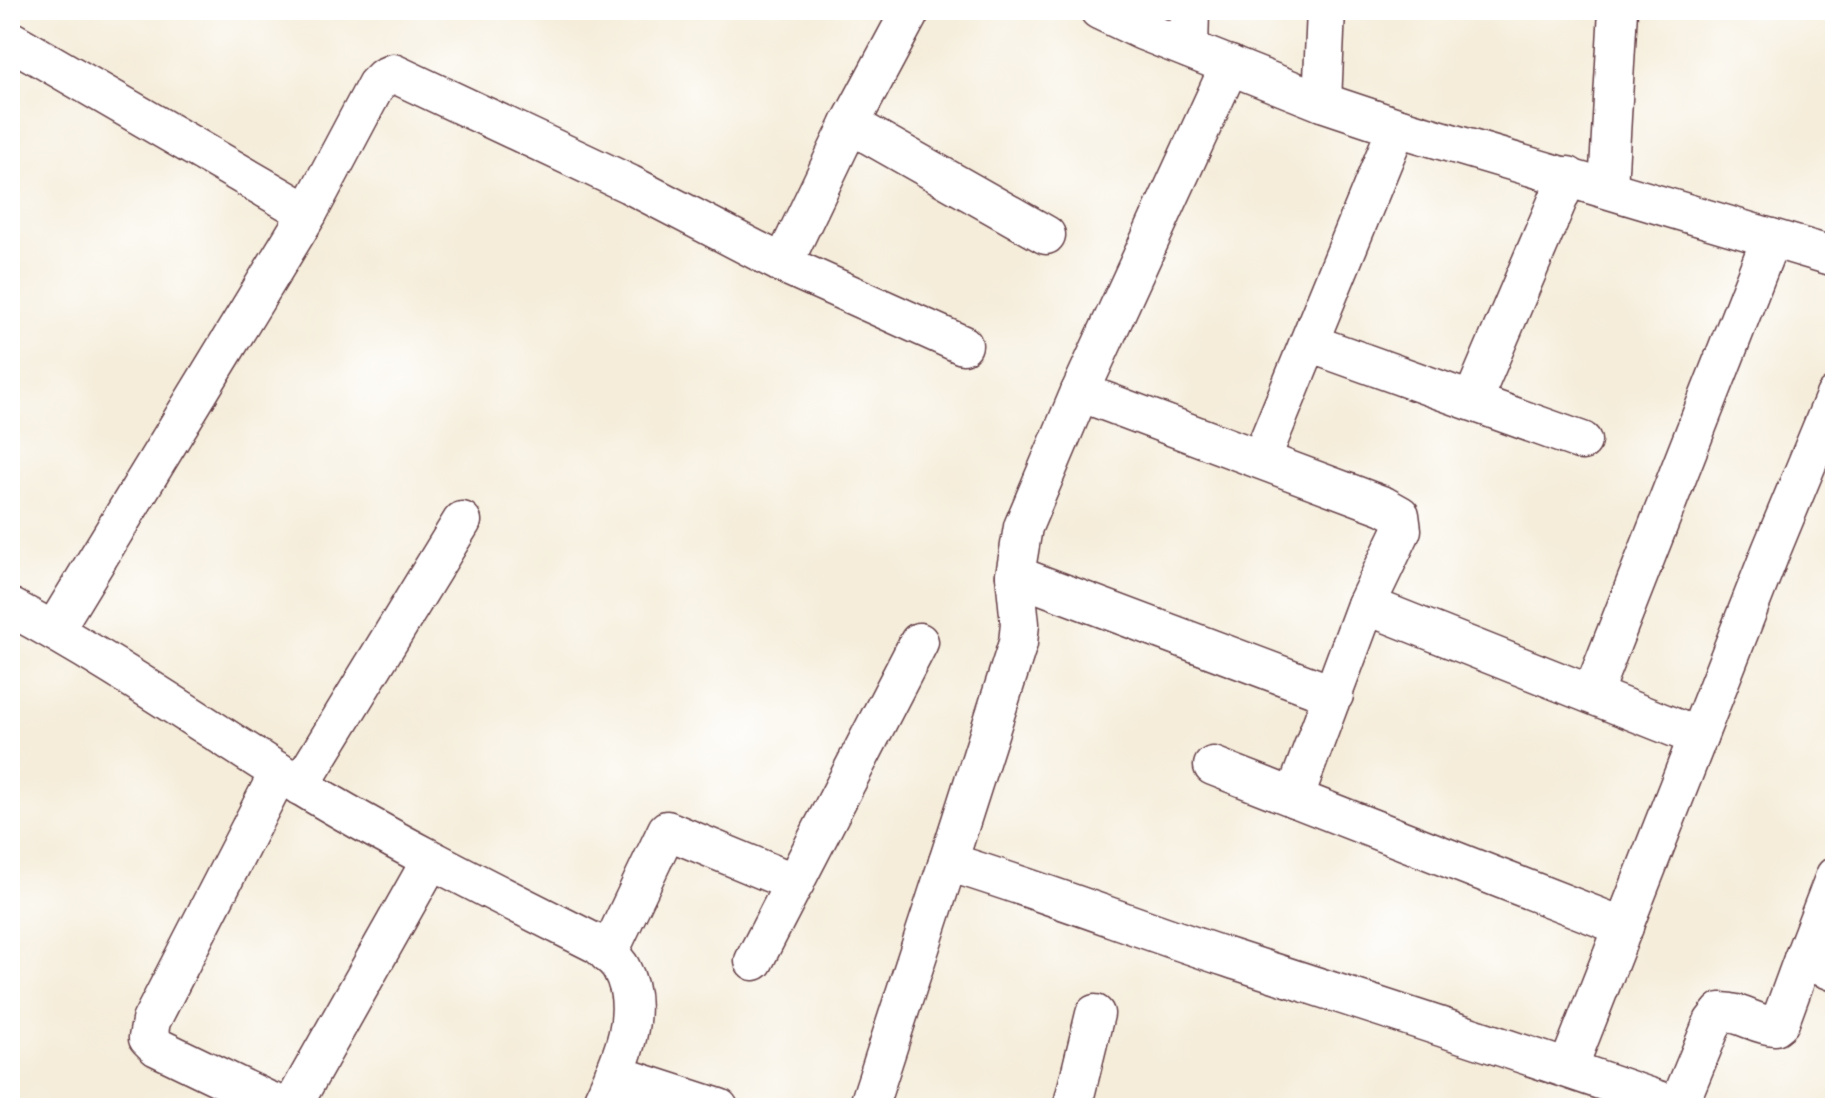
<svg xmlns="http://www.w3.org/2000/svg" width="1845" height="1118" viewBox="0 0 1845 1118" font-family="'Shantell Sans',sans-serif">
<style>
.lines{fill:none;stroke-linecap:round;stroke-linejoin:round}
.minor-casing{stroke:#643e45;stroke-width:41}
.minor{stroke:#fff;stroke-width:38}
</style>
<rect width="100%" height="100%" fill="#fff"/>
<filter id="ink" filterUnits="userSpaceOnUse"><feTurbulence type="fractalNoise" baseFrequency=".0125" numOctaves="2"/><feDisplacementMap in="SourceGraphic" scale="16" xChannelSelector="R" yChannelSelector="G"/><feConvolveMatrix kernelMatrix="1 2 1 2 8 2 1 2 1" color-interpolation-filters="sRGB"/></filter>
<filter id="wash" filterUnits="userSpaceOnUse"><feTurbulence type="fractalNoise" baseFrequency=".006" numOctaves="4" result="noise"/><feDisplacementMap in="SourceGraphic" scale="32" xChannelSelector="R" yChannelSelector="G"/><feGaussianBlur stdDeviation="1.8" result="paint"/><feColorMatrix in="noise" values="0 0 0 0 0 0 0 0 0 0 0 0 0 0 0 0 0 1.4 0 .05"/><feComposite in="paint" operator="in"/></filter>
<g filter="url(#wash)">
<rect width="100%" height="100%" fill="#f5edda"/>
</g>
<g filter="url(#ink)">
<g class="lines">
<!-- minor casing -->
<g class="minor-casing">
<g id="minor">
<path d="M 1099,10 L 1143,31 L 1322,102 L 1397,127 L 1835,257"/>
<path d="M 10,40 L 308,213"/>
<path d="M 1189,49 L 1190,10"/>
<path d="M 1322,102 L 1326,10"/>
<path d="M 850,124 L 1046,235"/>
<path d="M 1608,188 L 1618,10"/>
<path d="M 783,264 L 850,124 L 911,10"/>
<path d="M 1309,343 L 1582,441"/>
<path d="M 1080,392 L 1384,506 L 1400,515 L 1402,530 L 1366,605"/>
<path d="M 1472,401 L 1568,176"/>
<path d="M 1261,459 L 1397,127"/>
<path d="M 1015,575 L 1334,695"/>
<path d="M 10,607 C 110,660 203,725 299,785 C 396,844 498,894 599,945 C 606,952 617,960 621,968 C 646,1013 618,1067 599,1108"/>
<path d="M 54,630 L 308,213 L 376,85 L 384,77 L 393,73 L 629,184 L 783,264 L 963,345"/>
<path d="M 1592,694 L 1771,238"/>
<path d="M 1213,766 L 1624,927"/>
<path d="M 279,772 L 151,1021 L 148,1038 L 157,1047 L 267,1100 L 280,1105 L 294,1103 L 431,860"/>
<path d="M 300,786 L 462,521"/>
<path d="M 1294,798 L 1366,605 L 1698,737"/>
<path d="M 948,862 L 1018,643 L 1020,624 L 1015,575 L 1023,527 L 1080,392 L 1230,65"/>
<path d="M 608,954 L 667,830 L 795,883"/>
<path d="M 1803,959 L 1835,876"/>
<path d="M 754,961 L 919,642"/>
<path d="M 1568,1068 L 1771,551 L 1835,396"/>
<path d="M 614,1074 L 719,1108"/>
<path d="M 868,1108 L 948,862 C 1043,891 1135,927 1229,958 C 1379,1007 1529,1054 1678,1107 L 1713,1022 L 1721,1012 C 1739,1011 1756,1025 1775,1026 L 1780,1022 L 1803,959 L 1835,972"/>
<path d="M 1072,1108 L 1095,1014"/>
</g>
</g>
<!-- minor -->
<use href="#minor" class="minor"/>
</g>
</g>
<!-- margin -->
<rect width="1845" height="1118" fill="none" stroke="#fff" stroke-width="40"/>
</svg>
